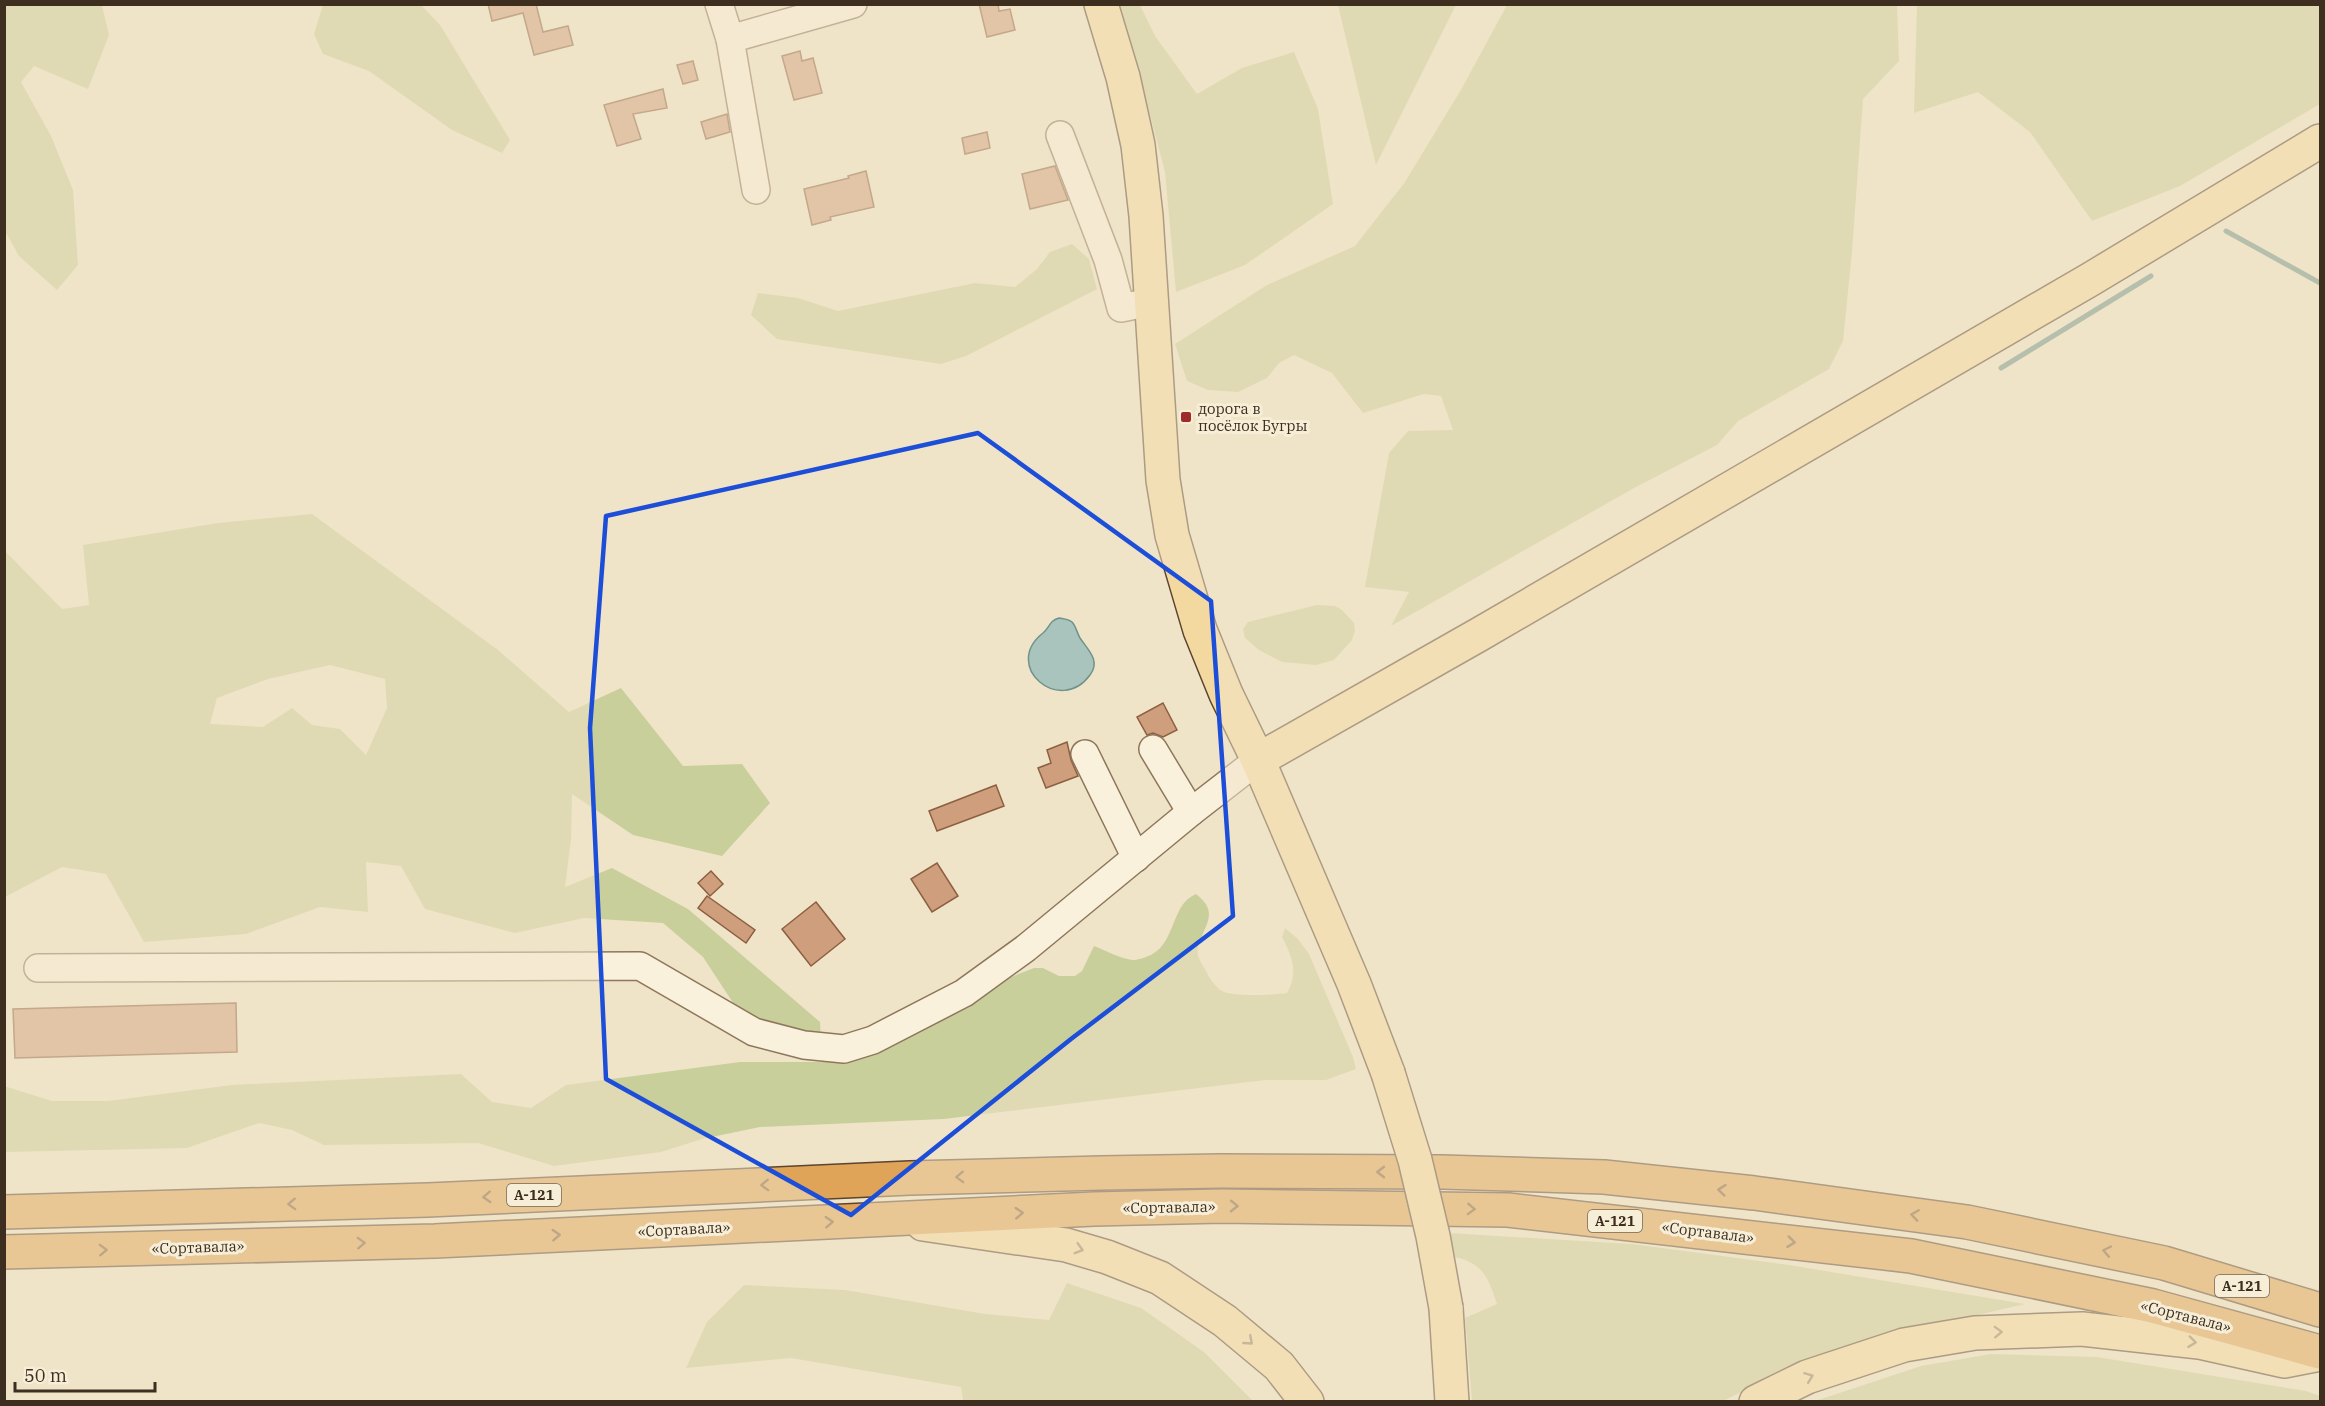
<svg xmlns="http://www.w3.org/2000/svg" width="2325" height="1406" viewBox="0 0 2325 1406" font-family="'IBM Plex Serif',serif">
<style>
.green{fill:#c9cf9b;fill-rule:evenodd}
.water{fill:#a9c4bc;stroke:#6f938a;stroke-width:1.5}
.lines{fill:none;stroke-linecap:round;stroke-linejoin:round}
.stream{stroke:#6f938a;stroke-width:5}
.building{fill:#cf9f7d;stroke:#8d5f41;stroke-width:1.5}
.minor-casing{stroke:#8d765c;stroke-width:30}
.major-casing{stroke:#5b4430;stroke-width:36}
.highway-casing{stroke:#5b4430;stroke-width:36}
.minor{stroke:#faf1dc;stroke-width:27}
.major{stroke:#f3d9a0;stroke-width:33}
.highway{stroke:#e0a458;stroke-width:33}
.major-bridge-casing{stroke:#5b4430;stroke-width:36;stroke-linecap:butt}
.major-bridge{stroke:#f3d9a0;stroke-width:33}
.oneway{stroke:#7e5d36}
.oneway2{stroke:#988460}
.marked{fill:none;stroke:#1d4ed8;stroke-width:4.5;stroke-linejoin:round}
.poi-dot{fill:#9e2a2b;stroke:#f7eed8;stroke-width:2}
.labels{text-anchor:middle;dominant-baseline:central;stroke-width:6;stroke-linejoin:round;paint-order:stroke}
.shield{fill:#f7eed8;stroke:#756857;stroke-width:1.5}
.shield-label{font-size:14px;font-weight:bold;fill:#3d2e20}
.poi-label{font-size:15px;fill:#3d2e20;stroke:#f7eed8;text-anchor:start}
.street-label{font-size:15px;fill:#3d2e20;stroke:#f7eed8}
</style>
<rect width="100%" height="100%" fill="#f0e4c8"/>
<!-- green -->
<g class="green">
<path d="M 4,5 L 102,5 L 109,35 L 88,89 L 34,66 L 21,82 L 51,136 L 73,190 L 78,265 L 57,290 L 19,256 L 5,231 Z"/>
<path d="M 323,5 L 421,5 L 440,25 L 510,140 L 502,153 L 452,130 L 369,71 L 323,54 L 314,34 Z"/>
<path d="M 1118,5 L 1140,5 L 1155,36 L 1197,94 L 1242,68 L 1294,52 L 1318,109 L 1333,204 L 1245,265 L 1176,292 L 1165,172 L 1135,57 Z"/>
<path d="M 1338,5 L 1456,5 L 1376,165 Z"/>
<path d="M 1507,5 L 1897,5 L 1899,61 L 1863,99 L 1852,252 L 1843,341 L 1829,369 L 1738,421 L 1717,445 L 1634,488 L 1391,626 L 1409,592 L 1365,587 L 1389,453 L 1408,431 L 1453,430 L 1441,396 L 1424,394 L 1363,413 L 1332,373 L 1294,355 L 1279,363 L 1267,378 L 1238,392 L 1208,390 L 1187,381 L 1175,344 L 1267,285 L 1355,246 L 1405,182 L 1462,88 Z"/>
<path d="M 1917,5 L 2320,5 L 2320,104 L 2180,186 L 2092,221 L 2030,132 L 1978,92 L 1914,113 Z"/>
<path d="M 1072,244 L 1089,259 L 1097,289 L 966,356 L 941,364 L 777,339 L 751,315 L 758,293 L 798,298 L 838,311 L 975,283 L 1015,287 L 1037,269 L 1050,252 Z"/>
<path d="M 312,514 L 498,650 L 569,712 L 621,688 L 683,766 L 742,764 L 770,803 L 722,856 L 633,835 L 572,794 L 571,839 L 565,887 L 612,868 L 688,909 L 820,1022 L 821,1044 L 743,1018 L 703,957 L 663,923 L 584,918 L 515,933 L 425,909 L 401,866 L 366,862 L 368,912 L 320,907 L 246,934 L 144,942 L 106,874 L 62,867 L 5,897 L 4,550 L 62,609 L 89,605 L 83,545 L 218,523 ZM 330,665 L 385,679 L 387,708 L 366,755 L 340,729 L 312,725 L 292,708 L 263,727 L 210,724 L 217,698 L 268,679 Z"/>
<path d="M 1317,605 L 1335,606 L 1342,610 L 1354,623 L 1355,631 L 1352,640 L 1334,660 L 1316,665 L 1282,662 L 1259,650 L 1245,638 L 1243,629 L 1248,622 Z"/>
<path d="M 1196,894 C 1221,913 1203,926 1198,948 C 1196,956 1201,962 1205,969 C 1209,977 1214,986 1222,991 C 1233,997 1273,995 1287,993 C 1299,972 1292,957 1282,937 L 1285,928 L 1298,939 L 1309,954 L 1353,1057 L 1356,1069 L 1326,1080 L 1265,1080 L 944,1119 L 760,1127 L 702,1139 L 661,1152 L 554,1166 L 478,1143 L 324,1145 L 292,1130 L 259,1123 L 187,1148 L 5,1152 L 4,1086 L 52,1101 L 108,1101 L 232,1085 L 461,1074 L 492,1102 L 531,1108 L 566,1085 L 740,1062 L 826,1062 L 1001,981 L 1034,968 L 1043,968 L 1059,976 L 1075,976 L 1082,971 L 1094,946 C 1105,950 1121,959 1133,960 C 1137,960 1143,958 1146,957 C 1177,947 1169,905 1196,894 Z"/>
<path d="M 1449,1233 L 1632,1244 L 1789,1265 L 2025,1304 L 1883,1337 L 1774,1376 L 1723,1401 L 1472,1401 L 1465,1318 L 1497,1304 C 1488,1278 1484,1264 1455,1257 Z"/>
<path d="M 1067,1283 L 1141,1308 L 1204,1352 L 1253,1401 L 963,1401 L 961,1387 L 791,1358 L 686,1368 L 707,1322 L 744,1285 L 845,1290 L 985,1314 L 1049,1320 Z"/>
<path d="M 1991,1354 L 2097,1357 L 2306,1391 L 2320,1396 L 2320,1401 L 1815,1401 L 1921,1366 Z"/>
</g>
<!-- water -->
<path class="water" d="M 1059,618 C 1064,619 1068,619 1072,622 C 1076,626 1077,633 1080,638 C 1088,650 1101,661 1090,675 C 1060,716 1001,666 1043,633 C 1050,627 1049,621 1059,618 Z"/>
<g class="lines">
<!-- stream -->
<g class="stream">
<path d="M 2226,231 L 2320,283"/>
<path d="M 2001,368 L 2151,276"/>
</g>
</g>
<!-- building -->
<g class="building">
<path d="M 488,4 L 536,4 L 543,32 L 568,26 L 573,45 L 534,55 L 523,13 L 492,21 Z"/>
<path d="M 979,4 L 998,4 L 999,11 L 1010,9 L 1015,30 L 987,37 Z"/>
<path d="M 800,51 L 802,61 L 813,58 L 822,93 L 794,100 L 782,56 Z"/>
<path d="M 693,61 L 698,80 L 683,84 L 677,65 Z"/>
<path d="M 663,89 L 667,108 L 633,114 L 641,139 L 617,146 L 604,105 Z"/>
<path d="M 727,114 L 730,132 L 706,139 L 701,122 Z"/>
<path d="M 987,132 L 990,148 L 965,154 L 962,138 Z"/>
<path d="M 1055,166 L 1068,200 L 1030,209 L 1022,174 Z"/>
<path d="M 866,171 L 874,207 L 830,217 L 831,220 L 812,225 L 804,189 L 849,178 L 848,176 Z"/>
<path d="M 1163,703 L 1177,730 L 1163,737 L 1153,733 L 1147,735 L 1137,717 Z"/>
<path d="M 1067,742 L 1071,760 L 1078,776 L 1046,788 L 1038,768 L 1051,763 L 1047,750 Z"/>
<path d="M 996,785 L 1004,806 L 937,831 L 929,811 Z"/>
<path d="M 937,863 L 958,896 L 932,912 L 911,879 Z"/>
<path d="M 711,871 L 723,884 L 710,896 L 698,883 Z"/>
<path d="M 707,896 L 755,930 L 746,943 L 698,908 Z"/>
<path d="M 816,902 L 845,939 L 811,966 L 782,929 Z"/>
<path d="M 236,1003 L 237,1052 L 15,1058 L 13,1009 Z"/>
</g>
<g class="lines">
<!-- minor casing -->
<g class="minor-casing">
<g id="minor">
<path d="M 719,4 L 730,39 L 756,190"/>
<path d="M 730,39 L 853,4"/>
<path d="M 1060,135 L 1108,260 L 1121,308 L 1151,302"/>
<path d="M 1153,749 L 1191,812"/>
<path d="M 1085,754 L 1136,858"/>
<path d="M 38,968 L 640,966 L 754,1032 L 804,1045 L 844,1049 L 873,1040 L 964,993 L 1026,948 L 1191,812 L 1258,760"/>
</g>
</g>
<!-- major casing -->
<g class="major-casing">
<g id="major">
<path d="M 1101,4 L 1123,77 L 1138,145 L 1146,216 L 1163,480 L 1172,535 L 1200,630 L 1226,694 L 1258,760 L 1354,984 L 1388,1073"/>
<path d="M 1258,760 L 1480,634 L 2091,279 L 2320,141"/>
<path d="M 923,1224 L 1066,1245 L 1107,1257 L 1160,1278 L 1225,1321 L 1279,1366 L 1307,1402"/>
<path d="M 1446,1308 L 1452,1402"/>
<path d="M 1756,1402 L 1807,1377 L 1904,1345 L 1975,1333 L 2082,1329 L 2199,1342 L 2284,1361 L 2320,1354"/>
</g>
</g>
<!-- highway casing -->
<g class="highway-casing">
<g id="highway">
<path d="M 4,1212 L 428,1200 L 910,1178 L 1101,1173 L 1221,1171 L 1442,1172 L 1604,1177 L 1754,1193 L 1967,1222 L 2164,1263 L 2320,1310"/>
<path d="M 4,1252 L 435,1241 L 1094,1209 L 1222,1206 L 1508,1210 L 1911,1256 L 2153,1306 L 2320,1352"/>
</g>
</g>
<!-- minor -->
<use href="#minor" class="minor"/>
<!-- major -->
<use href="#major" class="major"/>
<!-- highway -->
<use href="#highway" class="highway"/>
<!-- major-bridge casing -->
<g class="major-bridge-casing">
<path id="major-bridge" d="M 1388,1073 L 1415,1160 L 1433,1236 L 1446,1308"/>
</g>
<!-- major-bridge -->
<use href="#major-bridge" class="major-bridge"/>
</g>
<!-- one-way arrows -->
<defs><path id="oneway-chevron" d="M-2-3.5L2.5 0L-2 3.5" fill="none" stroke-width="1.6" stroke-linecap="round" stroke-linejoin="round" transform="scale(1.5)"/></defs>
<g class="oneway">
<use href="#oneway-chevron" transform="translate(1381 1172) rotate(-180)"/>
<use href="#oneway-chevron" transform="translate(960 1177) rotate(178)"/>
<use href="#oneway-chevron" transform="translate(765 1185) rotate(178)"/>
<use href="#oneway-chevron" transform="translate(1722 1190) rotate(-174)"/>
<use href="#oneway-chevron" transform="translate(487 1197) rotate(177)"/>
<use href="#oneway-chevron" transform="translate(292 1204) rotate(178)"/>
<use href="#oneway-chevron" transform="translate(1234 1206) rotate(1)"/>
<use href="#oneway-chevron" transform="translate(1471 1209) rotate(2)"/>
<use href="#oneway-chevron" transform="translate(1019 1213) rotate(-3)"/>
<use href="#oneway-chevron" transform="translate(1915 1215) rotate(-172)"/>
<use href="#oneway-chevron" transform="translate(829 1222) rotate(-3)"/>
<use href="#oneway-chevron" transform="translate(556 1235) rotate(-3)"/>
<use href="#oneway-chevron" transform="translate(1791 1242) rotate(7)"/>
<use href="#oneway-chevron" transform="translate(361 1243) rotate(-2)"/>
<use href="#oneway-chevron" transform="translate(103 1250) rotate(-2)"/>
<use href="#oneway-chevron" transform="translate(2107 1251) rotate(-168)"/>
</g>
<g class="oneway2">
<use href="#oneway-chevron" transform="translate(1079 1249) rotate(16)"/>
<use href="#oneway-chevron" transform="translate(1998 1332) rotate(-2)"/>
<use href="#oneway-chevron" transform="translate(1249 1341) rotate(41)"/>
<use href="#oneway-chevron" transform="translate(2192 1342) rotate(7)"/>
<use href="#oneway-chevron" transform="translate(1809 1377) rotate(-21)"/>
</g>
<!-- marked area -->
<path d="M0 0H2325V1406H0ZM 978,433 L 1211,601 L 1233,916 L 1071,1039 L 851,1215 L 606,1079 L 590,728 L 606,516 Z" fill="#f0e4c8" fill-opacity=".55" fill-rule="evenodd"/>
<path class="marked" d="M 978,433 L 1211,601 L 1233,916 L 1071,1039 L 851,1215 L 606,1079 L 590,728 L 606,516 Z"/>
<!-- markers -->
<rect class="poi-dot" x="1180" y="411" width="12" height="12" rx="3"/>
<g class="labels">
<!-- shield labels -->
<g class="shield">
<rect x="507" y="1184" width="54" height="22" rx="4.5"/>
<rect x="1588" y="1210" width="54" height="22" rx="4.5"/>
<rect x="2215" y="1275" width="54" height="22" rx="4.5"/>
</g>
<g class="shield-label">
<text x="534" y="1195">А-121</text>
<text x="1615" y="1221">А-121</text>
<text x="2242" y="1286">А-121</text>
</g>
<!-- poi labels -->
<g class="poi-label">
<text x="1198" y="408">дорога в<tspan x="1198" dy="17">посёлок Бугры</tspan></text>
</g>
<!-- street labels -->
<g class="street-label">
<text transform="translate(1169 1207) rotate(-1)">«Сортавала»</text>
<text transform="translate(684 1229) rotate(-3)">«Сортавала»</text>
<text transform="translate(1708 1232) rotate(7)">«Сортавала»</text>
<text transform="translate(198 1247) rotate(-2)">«Сортавала»</text>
<text transform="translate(2186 1316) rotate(14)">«Сортавала»</text>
</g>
</g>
<!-- border -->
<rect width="2325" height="1406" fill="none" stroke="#3d2e20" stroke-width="12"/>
<!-- scale -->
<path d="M15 1382v9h140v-9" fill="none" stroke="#3d2e20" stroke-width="3"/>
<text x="24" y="1382" font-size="18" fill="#3d2e20" stroke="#f7eed8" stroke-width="4.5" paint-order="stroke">50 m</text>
</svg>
